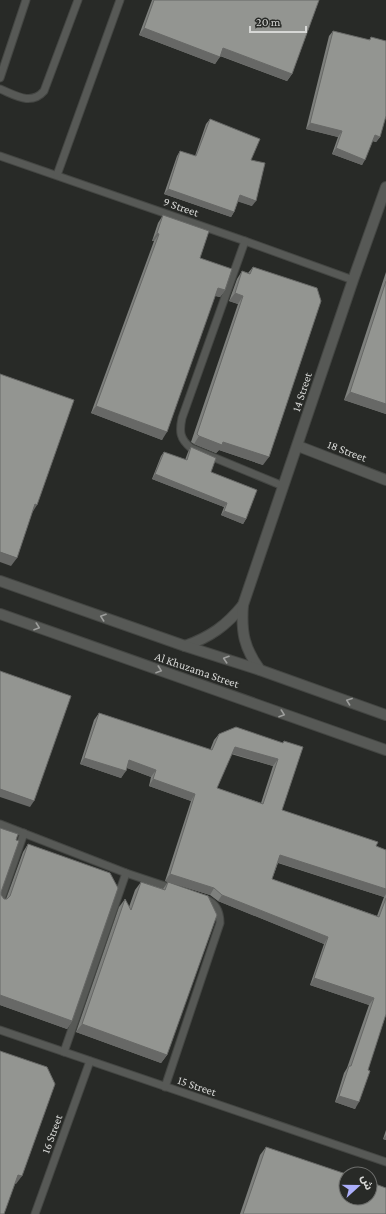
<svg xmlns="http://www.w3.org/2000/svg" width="386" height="1214" viewBox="0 0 386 1214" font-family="'Crimson Pro','Noto Sans Arabic',serif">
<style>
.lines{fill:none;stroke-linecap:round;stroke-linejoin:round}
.lane-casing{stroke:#444643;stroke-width:9}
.street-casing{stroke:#444643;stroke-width:12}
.secondary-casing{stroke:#444643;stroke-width:12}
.lane{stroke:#575956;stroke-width:7}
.street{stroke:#575956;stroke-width:10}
.secondary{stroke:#575956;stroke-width:10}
.wall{fill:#7e807d;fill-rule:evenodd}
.shaded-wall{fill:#676866}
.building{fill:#939591;stroke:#676866;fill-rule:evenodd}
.oneway{stroke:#9d9e9c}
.labels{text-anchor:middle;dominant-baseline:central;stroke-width:4;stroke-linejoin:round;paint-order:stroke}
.street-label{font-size:12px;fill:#d6d7d5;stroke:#282a27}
</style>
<rect width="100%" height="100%" fill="#282a27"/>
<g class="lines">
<!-- lane casing -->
<g class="lane-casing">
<g id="lane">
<path d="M 0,78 L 26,0"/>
<path d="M 0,89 C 15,95 31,106 44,91 L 78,0"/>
<path d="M 0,156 L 245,241 L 353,280"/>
<path d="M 57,175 L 120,0"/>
<path d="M 245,241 L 182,418 C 179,432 180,439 191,448 L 283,486"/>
<path d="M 0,824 L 126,873 L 174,889"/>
<path d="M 0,902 L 24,833"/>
<path d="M 0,1030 L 386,1162"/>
<path d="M 64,1052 L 126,873"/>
<path d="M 165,1087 L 220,923 C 220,912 216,903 205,899"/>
<path d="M 35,1214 L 90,1061"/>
</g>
</g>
<!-- street casing -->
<g class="street-casing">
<g id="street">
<path d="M 298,446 L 386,480"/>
<path d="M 185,646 C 210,637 226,626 243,605"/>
<path d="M 260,670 C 244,648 241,632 243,605 L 353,280 L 386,187"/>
</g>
</g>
<!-- secondary casing -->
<g class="secondary-casing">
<g id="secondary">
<path d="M 0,581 L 185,646 L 260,670 L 386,715"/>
<path d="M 0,614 L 386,750"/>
</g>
</g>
<!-- lane -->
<use href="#lane" class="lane"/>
<!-- street -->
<use href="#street" class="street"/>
<!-- secondary -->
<use href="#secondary" class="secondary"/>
</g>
<!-- wall -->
<g class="wall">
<path d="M 152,0 L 319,0 L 292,74 L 287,81 L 220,56 L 215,64 L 139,35 Z"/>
<path d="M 333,31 L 369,40 L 371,37 L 380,137 L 376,142 L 372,141 L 362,165 L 332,154 L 338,137 L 306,129 L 329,36 Z"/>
<path d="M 210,119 L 251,160 L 252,206 L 238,201 L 234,212 L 231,217 L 164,194 L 177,156 L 180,151 L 195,156 L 206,124 Z"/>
<path d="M 163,215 L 200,258 L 225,290 L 220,297 L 215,296 L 162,440 L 91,413 L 154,241 L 152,241 L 158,223 Z"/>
<path d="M 253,267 L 263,465 L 219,450 L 216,453 L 194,444 L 191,442 L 238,304 L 229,301 L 237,279 L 242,271 L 248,273 Z"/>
<path d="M 386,272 L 386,414 L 344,400 Z"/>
<path d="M 191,447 L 211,472 L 246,519 L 243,524 L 221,515 L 224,507 L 152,479 L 161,456 L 164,452 L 185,460 L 188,452 Z"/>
<path d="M 99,713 L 210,750 L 214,740 L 219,734 L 283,743 L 284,741 L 282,810 L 386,850 L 386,1014 L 355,1109 L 335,1102 L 344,1073 L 347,1068 L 369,1005 L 310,985 L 324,944 L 218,901 L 210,895 L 165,881 L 191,801 L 149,786 L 151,777 L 127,768 L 121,778 L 80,764 L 94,720 ZM 231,754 L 273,766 L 261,803 L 217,788 ZM 278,863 L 384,897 L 377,916 L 272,879 Z"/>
<path d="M 0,828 L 1,895 L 4,899 L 6,899 L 23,852 L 28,844 L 72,1021 L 67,1029 L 0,1005 Z"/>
<path d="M 141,882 L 163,889 L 168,882 L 167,1055 L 161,1063 L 76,1032 L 119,907 L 125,899 L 129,907 L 135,890 Z"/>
<path d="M 386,1130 L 386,1140 L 383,1139 Z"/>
<path d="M 266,1147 L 386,1214 L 240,1214 L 260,1155 Z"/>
</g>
<!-- shaded-wall -->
<g class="shaded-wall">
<path d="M 144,28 L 220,57 L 215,64 L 139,35 Z"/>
<path d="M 223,48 L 292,74 L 287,81 L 218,55 Z"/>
<path d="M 310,123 L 342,131 L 338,137 L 306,129 Z"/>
<path d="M 375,135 L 380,137 L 376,142 L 371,140 Z"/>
<path d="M 336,148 L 365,160 L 362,165 L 332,154 Z"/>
<path d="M 168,189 L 234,212 L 231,217 L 164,194 Z"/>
<path d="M 240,195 L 256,201 L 252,206 L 236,201 Z"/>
<path d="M 157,233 L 159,234 L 154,241 L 152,241 Z"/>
<path d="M 218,288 L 225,290 L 220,297 L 213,295 Z"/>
<path d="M 235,293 L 243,296 L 238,304 L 229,301 Z"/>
<path d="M 350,392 L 386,404 L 386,414 L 344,400 Z"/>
<path d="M 96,406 L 167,432 L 162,440 L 91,413 Z"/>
<path d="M 199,436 L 223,442 L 269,457 L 263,465 L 219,450 L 216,453 L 194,444 Z"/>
<path d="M 155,474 L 227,503 L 224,507 L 152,479 Z"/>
<path d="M 35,504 L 37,505 L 32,513 Z"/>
<path d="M 224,511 L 246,519 L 243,524 L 221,515 Z"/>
<path d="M 0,552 L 17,558 L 11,566 L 0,562 Z"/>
<path d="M 235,747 L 278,759 L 273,766 L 230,753 Z"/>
<path d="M 84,758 L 126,771 L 121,778 L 80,764 Z"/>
<path d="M 129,760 L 156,770 L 151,777 L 125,767 Z"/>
<path d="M 153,779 L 195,794 L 191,801 L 149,786 Z"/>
<path d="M 0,789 L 34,801 L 30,807 L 0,797 Z"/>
<path d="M 280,855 L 386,889 L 386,894 L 384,897 L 276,862 Z"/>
<path d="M 170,874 L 214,888 L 210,895 L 165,881 Z"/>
<path d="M 222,895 L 328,937 L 324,944 L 218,901 Z"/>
<path d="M 314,978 L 374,998 L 369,1005 L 310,985 Z"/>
<path d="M 0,995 L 72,1021 L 67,1029 L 0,1005 Z"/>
<path d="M 82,1024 L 167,1055 L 161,1063 L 76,1032 Z"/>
<path d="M 339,1096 L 359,1102 L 355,1109 L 335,1102 Z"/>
<path d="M 386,1135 L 386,1140 L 383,1139 Z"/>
<path d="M 18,1175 L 22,1176 L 16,1184 L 13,1183 Z"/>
</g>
<!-- building -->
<g class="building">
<path d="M 154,0 L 319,0 L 292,74 L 223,48 L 220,57 L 144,28 Z"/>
<path d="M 333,31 L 370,40 L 371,37 L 386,41 L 386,116 L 380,137 L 375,135 L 365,160 L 336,148 L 342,131 L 310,123 Z"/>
<path d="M 210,119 L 260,139 L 251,160 L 265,163 L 256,201 L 240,195 L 234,212 L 168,189 L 180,151 L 196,156 Z"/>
<path d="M 163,215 L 209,231 L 200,258 L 232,269 L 225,290 L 218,288 L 167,432 L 96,406 L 159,234 L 157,233 Z"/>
<path d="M 253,267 L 317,288 L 321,301 L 269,457 L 223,442 L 222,445 L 199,436 L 197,434 L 243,296 L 235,293 L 242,271 L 250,274 Z"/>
<path d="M 386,281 L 386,404 L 350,392 Z"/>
<path d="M 0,374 L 74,400 L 37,505 L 35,504 L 17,558 L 0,552 Z"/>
<path d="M 191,447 L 216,458 L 211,472 L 257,490 L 246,519 L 224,511 L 227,503 L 155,474 L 164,452 L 187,460 Z"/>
<path d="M 0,671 L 71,696 L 34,801 L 0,789 Z"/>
<path d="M 99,713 L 212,750 L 219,734 L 236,727 L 283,743 L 284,741 L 303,747 L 282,810 L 378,842 L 376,846 L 386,850 L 386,889 L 280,855 L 272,879 L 379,917 L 386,898 L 386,1014 L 368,1070 L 370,1071 L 359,1102 L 339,1096 L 349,1066 L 351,1066 L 374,998 L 314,978 L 328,937 L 222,895 L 214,888 L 170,874 L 195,794 L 153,779 L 156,770 L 129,760 L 126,771 L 84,758 ZM 235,747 L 278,759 L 263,804 L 217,788 Z"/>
<path d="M 0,828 L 18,834 L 16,840 L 19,841 L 1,892 L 1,895 L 4,899 L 7,899 L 10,896 L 28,844 L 110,873 L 118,888 L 72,1021 L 0,995 Z"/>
<path d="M 141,882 L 165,890 L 168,882 L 208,896 L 217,915 L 167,1055 L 82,1024 L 125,899 L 131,910 Z"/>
<path d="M 0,1051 L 47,1067 L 55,1084 L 22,1176 L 18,1175 L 4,1214 L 0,1214 Z"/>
<path d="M 266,1147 L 346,1174 L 346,1198 L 370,1198 L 370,1182 L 386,1188 L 386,1214 L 243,1214 Z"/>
</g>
<!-- one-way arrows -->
<defs><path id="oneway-chevron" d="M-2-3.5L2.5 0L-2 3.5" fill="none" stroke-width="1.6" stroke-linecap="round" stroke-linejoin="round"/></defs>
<g class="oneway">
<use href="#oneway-chevron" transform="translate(103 617) rotate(-161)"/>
<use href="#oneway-chevron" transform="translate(37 627) rotate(19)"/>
<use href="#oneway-chevron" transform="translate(226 659) rotate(-162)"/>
<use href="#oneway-chevron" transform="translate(159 670) rotate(19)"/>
<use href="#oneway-chevron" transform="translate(349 701) rotate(-160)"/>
<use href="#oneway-chevron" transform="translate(282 714) rotate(19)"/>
</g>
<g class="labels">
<!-- street labels -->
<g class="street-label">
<text transform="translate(181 207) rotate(19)">9 Street</text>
<text transform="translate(302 392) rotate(-72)">14 Street</text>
<text transform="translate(347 451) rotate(21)">18 Street</text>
<text transform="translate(197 670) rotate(19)">Al Khuzama Street</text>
<text transform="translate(197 1086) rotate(19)">15 Street</text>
<text transform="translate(52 1134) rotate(-70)">16 Street</text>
</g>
</g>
<!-- north arrow -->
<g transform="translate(358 1186) rotate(69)"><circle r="19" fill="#282a27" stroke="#6e6f6d"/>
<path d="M0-3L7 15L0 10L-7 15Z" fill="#acaffb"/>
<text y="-6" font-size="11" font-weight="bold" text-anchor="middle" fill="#d6d7d5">ش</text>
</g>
<!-- scale -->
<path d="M250 26v6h56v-6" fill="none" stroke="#d6d7d5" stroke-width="2"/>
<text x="256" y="26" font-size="12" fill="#d6d7d5" stroke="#282a27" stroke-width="3" paint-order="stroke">20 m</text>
</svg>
